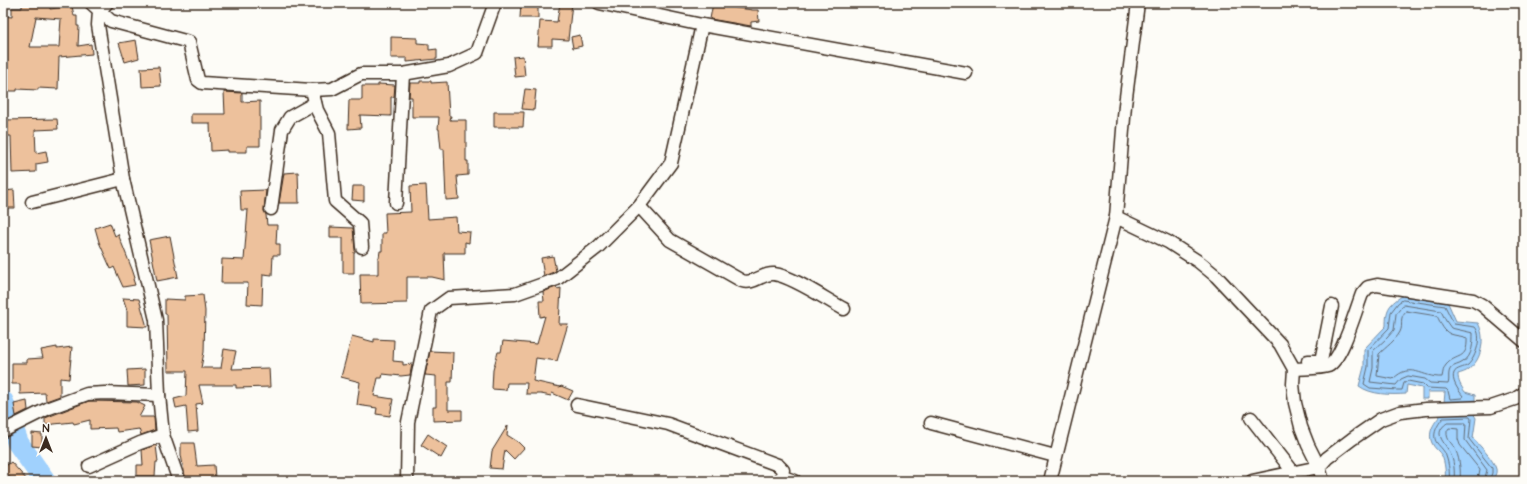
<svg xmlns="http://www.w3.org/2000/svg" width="1527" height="484" viewBox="0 0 1527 484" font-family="'Architects Daughter',sans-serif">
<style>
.water{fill:#a0d1fd;stroke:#788ea4}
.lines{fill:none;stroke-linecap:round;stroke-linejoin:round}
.shore{stroke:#636d77;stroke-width:1}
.river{stroke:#a0d1fd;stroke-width:22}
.building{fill:#edc19c;stroke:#3b2a1e;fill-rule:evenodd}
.minor-casing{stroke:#3b2a1e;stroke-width:15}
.minor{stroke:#fdfcf7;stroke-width:12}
</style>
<rect width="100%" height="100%" fill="#fdfcf7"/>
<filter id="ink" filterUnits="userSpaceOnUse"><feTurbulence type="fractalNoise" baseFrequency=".025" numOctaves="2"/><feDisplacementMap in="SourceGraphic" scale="8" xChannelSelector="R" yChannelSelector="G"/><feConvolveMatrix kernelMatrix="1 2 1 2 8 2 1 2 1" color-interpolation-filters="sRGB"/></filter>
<g filter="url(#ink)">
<!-- water -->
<g class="water">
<path d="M 1402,296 L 1448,303 L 1456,321 L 1478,323 C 1486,337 1482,360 1469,369 C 1466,372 1461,373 1458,374 C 1458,382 1461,386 1465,392 L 1475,395 L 1475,400 L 1457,403 L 1444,403 L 1445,392 L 1428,392 L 1428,399 L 1422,399 L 1422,388 L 1407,385 L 1406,394 C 1391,395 1371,395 1359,386 L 1364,367 L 1364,349 L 1386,326 C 1386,310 1388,305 1402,296 Z"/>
<path d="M 1473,413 L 1476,418 L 1473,438 C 1479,445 1494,460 1496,469 C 1497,474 1494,477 1492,481 L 1445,481 C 1446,473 1445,463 1442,456 C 1439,451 1434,448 1432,443 C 1427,432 1435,421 1442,414 Z"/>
</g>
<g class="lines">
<!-- shore -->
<g class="shore">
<path d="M 1403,300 L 1445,306 L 1454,324 L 1475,327 C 1483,336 1476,357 1468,365 C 1464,368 1456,368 1454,373 C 1451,380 1458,390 1463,396 L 1462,398 L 1450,399 L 1448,391 L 1446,389 L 1427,388 L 1423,384 L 1408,381 L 1404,383 L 1402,390 L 1398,390 L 1370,388 L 1364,384 L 1368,367 L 1368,350 L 1389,328 L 1391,312 L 1398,303 Z"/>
<path d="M 1404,305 L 1441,311 L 1446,321 L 1451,328 L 1473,333 C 1473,342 1473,356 1463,362 C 1459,365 1454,365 1451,368 C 1447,373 1450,379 1448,384 L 1430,383 L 1425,379 L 1408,376 L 1401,379 L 1396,385 L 1370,382 L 1373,368 L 1373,351 L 1387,338 L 1394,330 L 1396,314 Z"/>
<path d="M 1406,311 L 1437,316 C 1441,323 1443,333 1454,335 C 1458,336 1462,336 1467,338 C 1468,361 1456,353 1446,365 C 1443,368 1443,373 1442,377 C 1422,378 1411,361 1393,379 L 1377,376 L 1379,354 C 1386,347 1395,341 1400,332 C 1404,324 1398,319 1406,311 Z"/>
<path d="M 1449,481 C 1450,473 1449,464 1446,456 C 1445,451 1440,447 1437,443 C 1431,435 1438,424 1443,418 L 1470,417 L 1471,419 L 1469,439 L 1492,468 L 1492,473 L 1489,481"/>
<path d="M 1454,481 C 1455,472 1454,460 1450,453 C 1445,442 1432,434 1447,423 L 1466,423 L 1465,440 L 1487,470 L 1484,481"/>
<path d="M 1460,481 C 1461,472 1460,460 1456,451 C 1453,443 1446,441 1447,431 L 1449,428 L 1458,429 L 1458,439 L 1460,445 L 1480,470 L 1478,481"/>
</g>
<!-- river -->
<path class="river" d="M 3,402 L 18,443 L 45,481"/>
</g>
<!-- building -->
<g class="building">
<path d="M 22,3 L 50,3 L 50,9 L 72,6 L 74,16 L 77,16 L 77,26 L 79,26 L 78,46 L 91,44 L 92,54 L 59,57 L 58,89 L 38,88 L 38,90 L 17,89 L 17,91 L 3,91 L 3,16 L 12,17 L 12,8 L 22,8 ZM 36,17 L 61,19 L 59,47 L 30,47 Z"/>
<path d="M 521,3 L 538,3 L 538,18 L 520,18 Z"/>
<path d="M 560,3 L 572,3 L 568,40 L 552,39 L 552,46 L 538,46 L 540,21 L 557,22 Z"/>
<path d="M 713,3 L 723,3 L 722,6 L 753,10 L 758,10 L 759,21 L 751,22 L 751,26 L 710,19 Z"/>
<path d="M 580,35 L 582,46 L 573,48 L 571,37 Z"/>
<path d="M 391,37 L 417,38 L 417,43 L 429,44 L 429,50 L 437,49 L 437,59 L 407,62 L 407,58 L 391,58 Z"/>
<path d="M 136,40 L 139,58 L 125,62 L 119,43 Z"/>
<path d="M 523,56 L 525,76 L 515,77 L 513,57 Z"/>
<path d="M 159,67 L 161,86 L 142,87 L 141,68 Z"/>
<path d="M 420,81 L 431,81 L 431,83 L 447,82 L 449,116 L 451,116 L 450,120 L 466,120 L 466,161 L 468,161 L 468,175 L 457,176 L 459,199 L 446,200 L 444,149 L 441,149 L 439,129 L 438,129 L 439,117 L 412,117 L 412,97 L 409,97 L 410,83 L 420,83 Z"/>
<path d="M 378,84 L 395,85 L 394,97 L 391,97 L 391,116 L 360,115 L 361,128 L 348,129 L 349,100 L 362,100 L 362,86 L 378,86 Z"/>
<path d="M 525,89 L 536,90 L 534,110 L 522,109 Z"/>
<path d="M 224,92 L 242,93 L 242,102 L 260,101 L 260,146 L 247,146 L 247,152 L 228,152 L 228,150 L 211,151 L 210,123 L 191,123 L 191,114 L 225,114 Z"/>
<path d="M 494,112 L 524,112 L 523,127 L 494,127 Z"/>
<path d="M 57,119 L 58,129 L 35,130 L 36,153 L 46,151 L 48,162 L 36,164 L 36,172 L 12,173 L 11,136 L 3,136 L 3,120 Z"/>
<path d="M 298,172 L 299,203 L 279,203 L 284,173 Z"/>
<path d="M 426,185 L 428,219 L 456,217 L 457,231 L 470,232 L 469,243 L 465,242 L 465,253 L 444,253 L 445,280 L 432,277 L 407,277 L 407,303 L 361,304 L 360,274 L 378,274 L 378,258 L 379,258 L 380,251 L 382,251 L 382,233 L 386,233 L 385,213 L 411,212 L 410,186 Z"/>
<path d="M 353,186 L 364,186 L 364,201 L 352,200 Z"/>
<path d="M 14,190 L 15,208 L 3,208 L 3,191 Z"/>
<path d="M 266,190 L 264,211 L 266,215 L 267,225 L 277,225 L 276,244 L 280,244 L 280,255 L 273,255 L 272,275 L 263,274 L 262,305 L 247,304 L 248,283 L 221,283 L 222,259 L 244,260 L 248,210 L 241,210 L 240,191 Z"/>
<path d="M 110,223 L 115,236 L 118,234 L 132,269 L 135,278 L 133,279 L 135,285 L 123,287 L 114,267 L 111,269 L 99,242 L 95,228 Z"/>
<path d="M 330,227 L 353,228 L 355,250 L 355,252 L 354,252 L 354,273 L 343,273 L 343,238 L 330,238 Z"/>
<path d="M 170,236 L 178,277 L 157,281 L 149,240 Z"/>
<path d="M 553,256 L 556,271 L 544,276 L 541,258 Z"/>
<path d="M 556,287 L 557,289 L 561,288 L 559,324 L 568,324 L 557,361 L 536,358 L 533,381 L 560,387 L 561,386 L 573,391 L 568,400 L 552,393 L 551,396 L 541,394 L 526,394 L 527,383 L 507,383 L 506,390 L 492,389 L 493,370 L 498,352 L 501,352 L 503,341 L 537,344 L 545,316 L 540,317 L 539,301 L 544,301 L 543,292 Z"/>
<path d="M 203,295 L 205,311 L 204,352 L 201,368 L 221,368 L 224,349 L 236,351 L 232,369 L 269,368 L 270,387 L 236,388 L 236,385 L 199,385 L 203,403 L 196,404 L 198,431 L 188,432 L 186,406 L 176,408 L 174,399 L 186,396 L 187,371 L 168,371 L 167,314 L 165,314 L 165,299 L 185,300 L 185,296 Z"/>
<path d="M 123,298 L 139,299 L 147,327 L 127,326 L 127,310 Z"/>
<path d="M 352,336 L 374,342 L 374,339 L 394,340 L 393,361 L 403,362 L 403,365 L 412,364 L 410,375 L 401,376 L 383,374 L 382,378 L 378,378 L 374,396 L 393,399 L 390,416 L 376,414 L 377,408 L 357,405 L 360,382 L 341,377 Z"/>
<path d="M 57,347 L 57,349 L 72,347 L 69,379 L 60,378 L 60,396 L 46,401 L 45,393 L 20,394 L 20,384 L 12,384 L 12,363 L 27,363 L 27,359 L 43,358 L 41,350 Z"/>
<path d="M 430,351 L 453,352 L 452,382 L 448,382 L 448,410 L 462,410 L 462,420 L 433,421 L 433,407 L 436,407 L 436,376 L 425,375 Z"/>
<path d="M 145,369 L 145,385 L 128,386 L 127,370 Z"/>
<path d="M 27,401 L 28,410 L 16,416 L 14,404 Z"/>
<path d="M 89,401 L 137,402 L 145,406 L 139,417 L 154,417 L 155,430 L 141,435 L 139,429 L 117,432 L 116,428 L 90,429 L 90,420 L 74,424 L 73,422 L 45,425 L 45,418 Z"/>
<path d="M 508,425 L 507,435 L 518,442 L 524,448 L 514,459 L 505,450 L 502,469 L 490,468 L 492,451 Z"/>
<path d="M 32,433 L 42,434 L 42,447 L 32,446 Z"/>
<path d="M 428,434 L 447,447 L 441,458 L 421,445 Z"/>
<path d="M 181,443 L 194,443 L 197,466 L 214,465 L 215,478 L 200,479 L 200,481 L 186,481 L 181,455 Z"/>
<path d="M 156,445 L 158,462 L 156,462 L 155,476 L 137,476 L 137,465 L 143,465 L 142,450 Z"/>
<path d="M 11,462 L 28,481 L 13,481 L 3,470 L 3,468 Z"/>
</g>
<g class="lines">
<!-- minor casing -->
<g class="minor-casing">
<g id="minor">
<path d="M 91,3 L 111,21 L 189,42 L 198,80 L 202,83 L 312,90 L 332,89 L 361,74 L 403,74 L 449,66 L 477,53 L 495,3"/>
<path d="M 107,3 L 99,11 L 98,25 L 123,179 L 156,320 L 159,395 L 163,435 L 179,481"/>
<path d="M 599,3 L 702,25 L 966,73"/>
<path d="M 312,90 L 317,110 L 329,133 L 335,201 L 360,223 L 362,247"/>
<path d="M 32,202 L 123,179"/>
<path d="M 396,203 L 403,74"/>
<path d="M 639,206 L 670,240 L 742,281 C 754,285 762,273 774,274 C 792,276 827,300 844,309"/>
<path d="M 271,209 L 282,130 L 290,117 L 315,103"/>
<path d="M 1116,217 L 1168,242 L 1199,262 L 1216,276 L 1280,344 L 1294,369 L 1293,384 L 1295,403 L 1301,427 L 1308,445 L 1319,467 L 1323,481"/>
<path d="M 1308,361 L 1321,361 L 1332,306"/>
<path d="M 1294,369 C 1303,368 1320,369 1328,366 C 1342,360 1356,309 1362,294 L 1368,287 L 1377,285 L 1473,300 L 1482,305 L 1524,341"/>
<path d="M 577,405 L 668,424 L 778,465 L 783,470 L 781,481"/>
<path d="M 1251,418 L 1294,473"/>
<path d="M 931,423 L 1055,456"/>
<path d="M 3,431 L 49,408 L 87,394 L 105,393 L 159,395"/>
<path d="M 89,466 L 140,443 L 163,435"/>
<path d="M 783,477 L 795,481"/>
<path d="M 407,481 L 408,422 L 431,311 L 449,298 L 515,294 L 557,279 L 598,247 L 639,206 L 671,163 L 702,25"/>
<path d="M 1050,481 L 1116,217 L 1125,105 L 1138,3"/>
<path d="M 1252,481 L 1319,467 L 1327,458 L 1352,439 L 1381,419 L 1400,412 L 1426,409 L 1491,407 L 1515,399 L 1524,393"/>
</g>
</g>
<!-- minor -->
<use href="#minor" class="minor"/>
</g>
</g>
<!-- margin -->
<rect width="1527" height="484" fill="none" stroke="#fdfcf7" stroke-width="16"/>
<rect x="8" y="8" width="1511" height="468" fill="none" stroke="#3b2a1e" stroke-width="1.5" filter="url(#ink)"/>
<!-- north arrow -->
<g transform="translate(46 438)" stroke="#fdfcf7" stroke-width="3" paint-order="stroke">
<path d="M0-3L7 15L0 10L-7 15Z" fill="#3b2a1e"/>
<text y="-6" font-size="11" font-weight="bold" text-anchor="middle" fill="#3b2a1e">N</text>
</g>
</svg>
